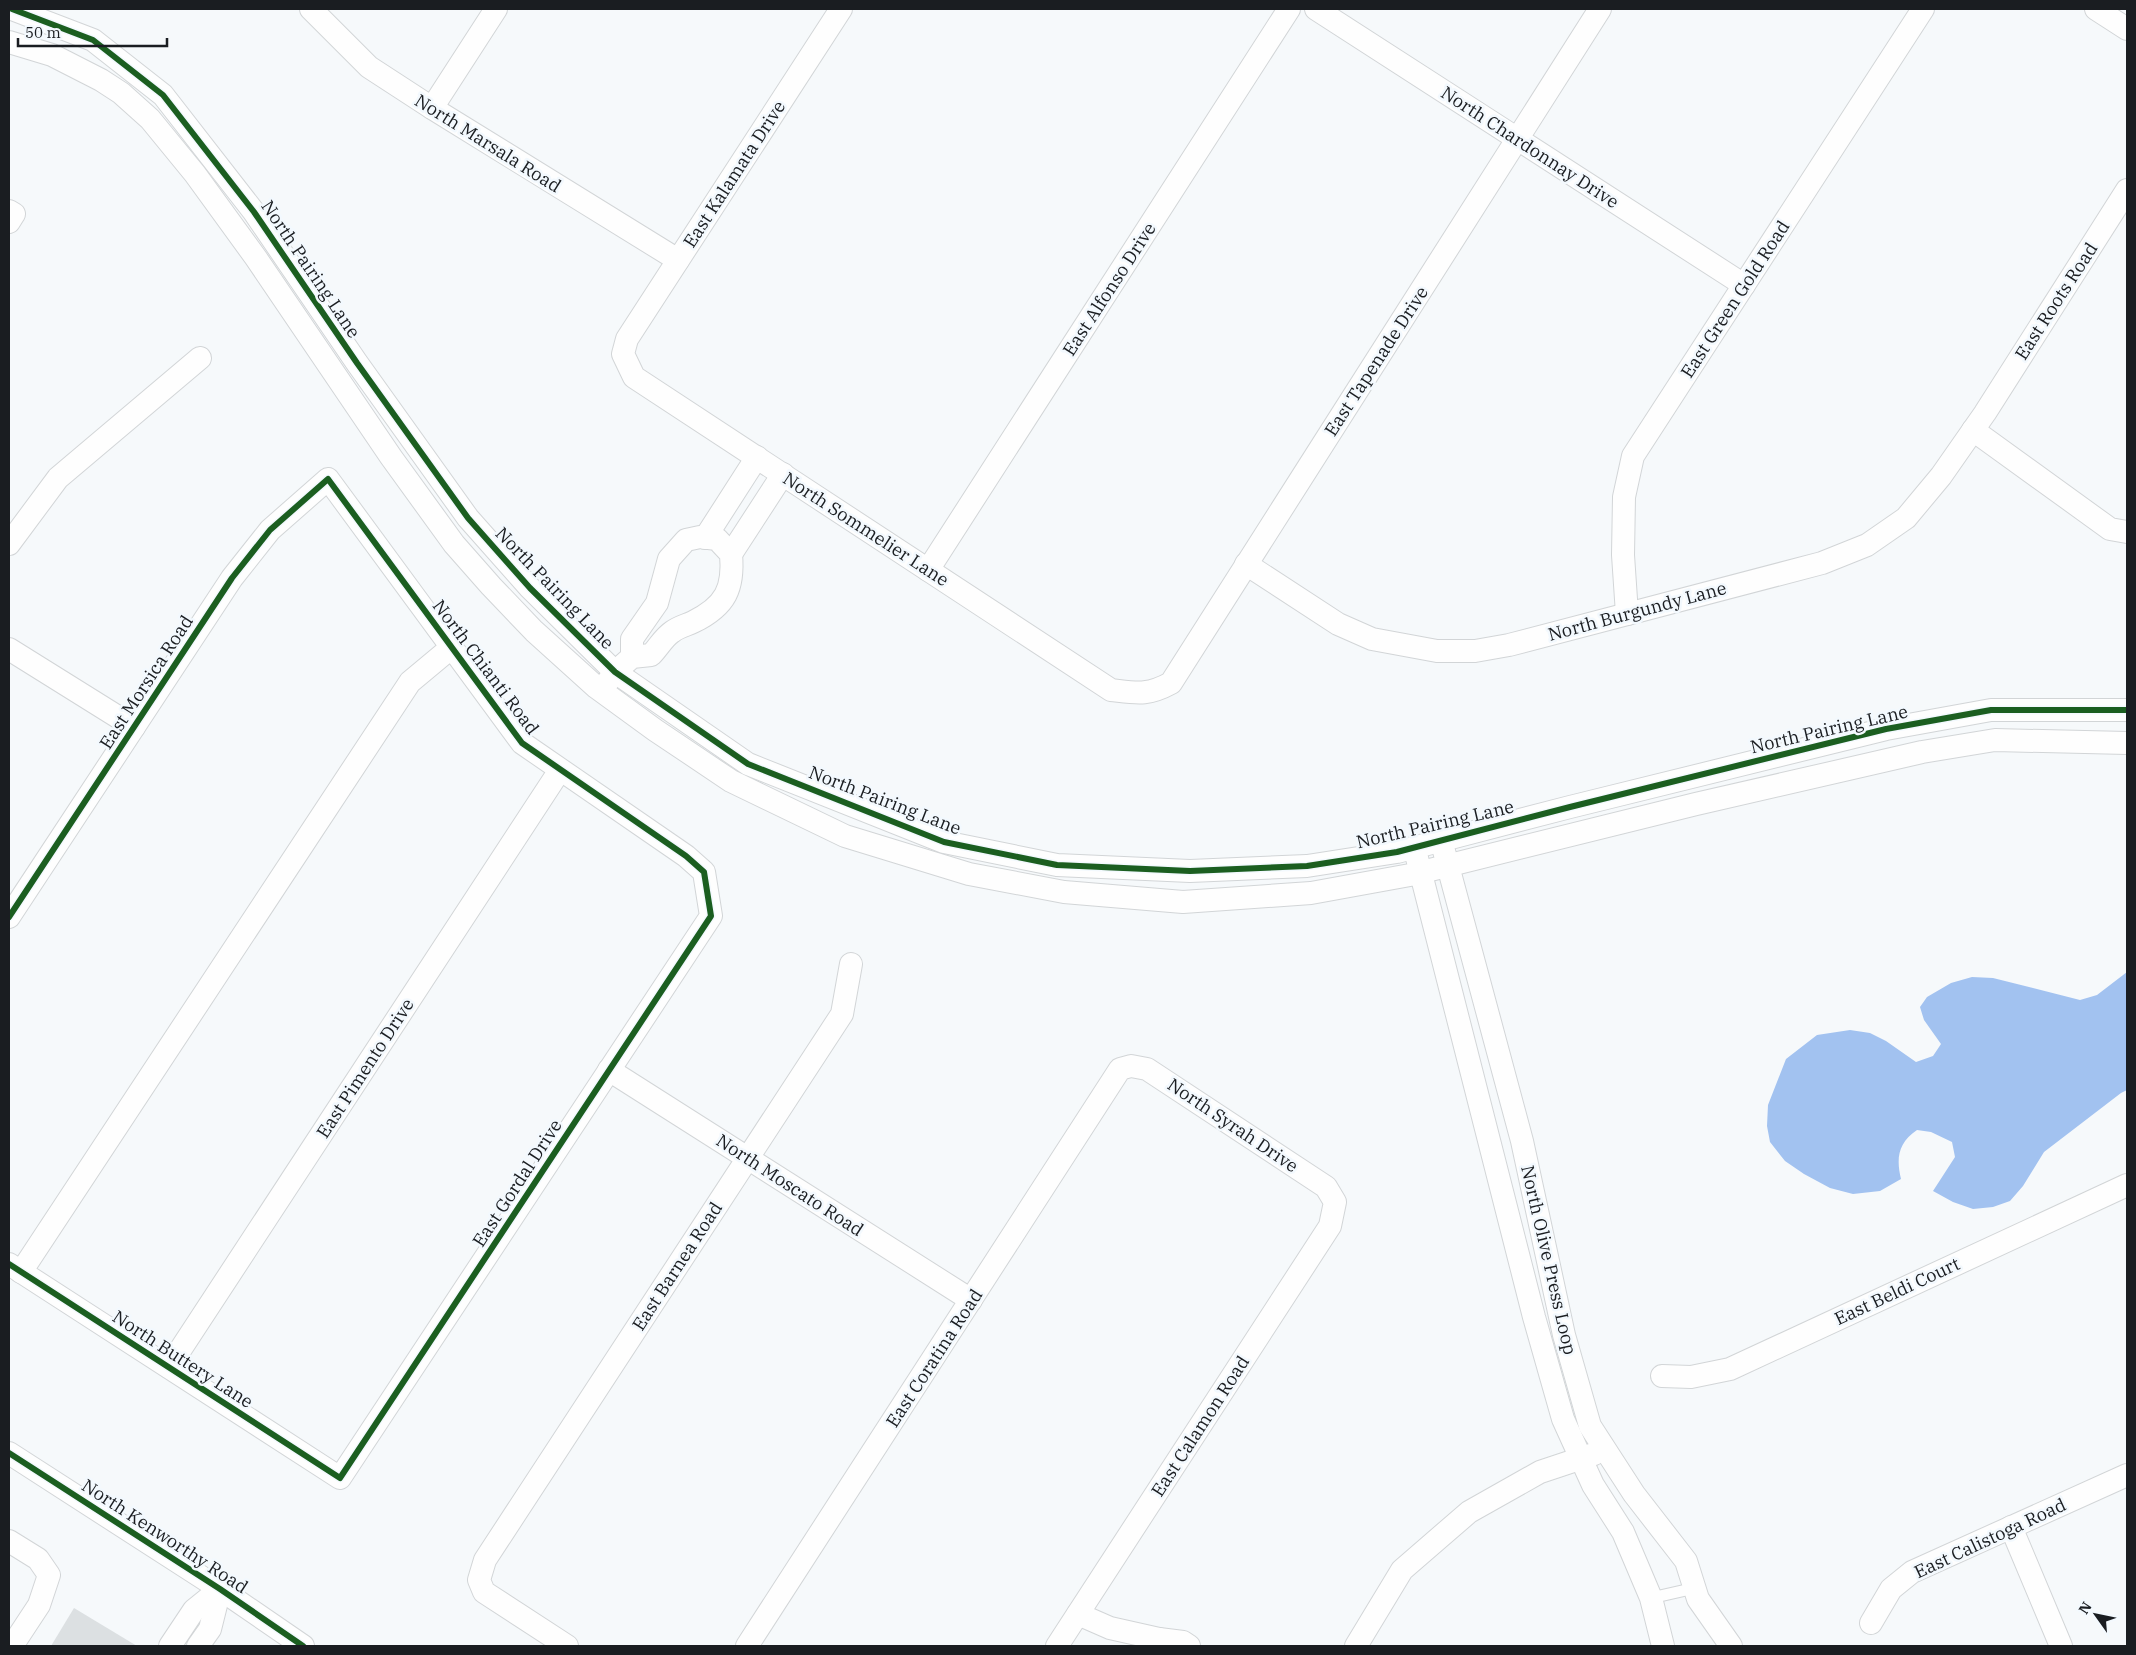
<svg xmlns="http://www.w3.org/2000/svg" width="2136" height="1655" viewBox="0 0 2136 1655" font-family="'IBM Plex Serif',serif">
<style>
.water{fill:#a2c2f0}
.building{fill:#dce0e2}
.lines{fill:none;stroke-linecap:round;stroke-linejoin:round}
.service-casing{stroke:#d2d5d7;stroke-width:13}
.minor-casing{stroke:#d2d5d7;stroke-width:24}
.service{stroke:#fefefe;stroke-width:11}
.minor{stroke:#fefefe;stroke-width:22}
.cycleway-casing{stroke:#f3f9fe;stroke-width:9}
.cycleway{stroke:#1b5e20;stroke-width:6}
.labels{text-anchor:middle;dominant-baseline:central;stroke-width:5;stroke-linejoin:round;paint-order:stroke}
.street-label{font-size:18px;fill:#1a1d21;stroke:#f3f9fe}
</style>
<rect width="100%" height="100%" fill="#f6f9fb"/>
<!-- water -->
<path class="water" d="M 2127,972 L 2127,1090 L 2121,1093 L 2044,1152 L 2023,1186 L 2010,1201 L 1993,1207 L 1973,1209 L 1953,1202 L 1933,1191 L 1955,1157 L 1952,1142 L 1931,1132 L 1917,1130 C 1898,1143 1896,1158 1901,1179 L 1880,1191 L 1853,1194 L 1830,1188 L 1804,1174 L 1785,1161 L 1770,1142 L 1767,1126 L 1768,1105 L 1786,1059 L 1817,1035 L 1850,1030 L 1870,1033 L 1886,1041 L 1916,1062 L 1933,1056 L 1941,1044 L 1924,1020 L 1920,1007 L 1927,997 L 1951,983 L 1972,977 L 1993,978 L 2080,1000 L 2097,995 Z"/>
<!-- building -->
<path class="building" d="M 74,1608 L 137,1646 L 51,1646 Z"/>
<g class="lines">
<!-- service casing -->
<g class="service-casing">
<path id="service" d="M 1651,1598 L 1695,1588"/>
</g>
<!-- minor casing -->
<g class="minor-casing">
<g id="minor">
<path d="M 12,9 L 93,40 L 163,95 L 254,212 L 357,363 L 468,518 L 530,588 L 615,672 L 748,764 L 944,842 L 1057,865 L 1190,871 L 1307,866 L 1397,852 L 1570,807 L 1886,729 L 1991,710 L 2127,710"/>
<path d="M 311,9 L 369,67 L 432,108 L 678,260"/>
<path d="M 841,9 L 627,339 L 623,354 L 634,377 L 1111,690 C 1137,693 1147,696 1171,683 L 1600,9"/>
<path d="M 1316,9 L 1744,285"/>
<path d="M 2096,9 L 2127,29"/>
<path d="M 9,42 L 52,55 L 101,80 L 121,93 L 150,119 L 195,174 L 256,258 L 391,457 L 454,544 L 491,586 L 534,631 L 596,687 L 655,730 L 731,781 L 845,836 L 969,874 L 1064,892 L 1183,902 L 1311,893 L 1410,875 L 1696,804 L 1922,752 L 1995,740 L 2127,743"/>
<path d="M 432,108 L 496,9"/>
<path d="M 9,211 L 14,214 L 9,222"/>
<path d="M 1973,430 L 2110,529 L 2127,532"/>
<path d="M 705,538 L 757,457"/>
<path d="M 9,544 L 58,478 L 200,358"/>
<path d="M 731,554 L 783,474"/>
<path d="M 1246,564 L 1338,624 L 1372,639 L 1437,651 L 1475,651 L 1509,645 L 1822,563 L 1867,545 L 1906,518 L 1941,476 L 1985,413 L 2127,190"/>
<path d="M 928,570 L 1289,9"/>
<path d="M 1627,614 L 1623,555 L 1624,497 L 1633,456 L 1923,9"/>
<path d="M 9,649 L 134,727"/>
<path d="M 606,684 L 615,672 L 632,657 L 651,655 C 658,648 664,637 672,632 C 678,627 687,625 693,622 C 726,606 734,588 731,554 L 717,539 L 700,537 L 686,540 L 669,559 L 657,603 L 632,639 L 632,657"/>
<path d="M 1444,851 L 1522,1141 L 1564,1335 L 1590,1426 L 1634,1494 L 1686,1561 L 1698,1599 L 1731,1646"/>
<path d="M 1417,858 L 1534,1317 L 1563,1419 L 1593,1485 L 1623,1532 L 1651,1598 L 1663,1646"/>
<path d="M 9,917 L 232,578 L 270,530 L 328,479 L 522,743 L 686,856 L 704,872 L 711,916 L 340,1478 L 9,1264"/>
<path d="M 609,1070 L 971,1300"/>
<path d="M 21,1272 L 410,682 L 452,647"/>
<path d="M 169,1367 L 560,770"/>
<path d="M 1662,1376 L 1691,1377 L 1730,1369 L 2127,1185"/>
<path d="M 9,1453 L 220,1589 L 303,1646"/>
<path d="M 2011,1527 L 2061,1646"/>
<path d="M 9,1541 L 38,1559 L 49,1575 L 39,1605 L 12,1646"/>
<path d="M 1078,1614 L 1110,1628 L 1159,1639"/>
<path d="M 1871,1623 L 1891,1589 L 1912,1572 L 2127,1475"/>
<path d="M 170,1646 L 194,1610 L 220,1589"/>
<path d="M 198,1646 L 210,1629 L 220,1589"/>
<path d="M 567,1646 L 484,1592 L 479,1580 L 485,1560 L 842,1014 L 851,964"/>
<path d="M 747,1646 L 1120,1069 L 1131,1066 L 1147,1069 L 1326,1187 L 1335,1202 L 1330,1226 L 1057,1646"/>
<path d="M 1148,1646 L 1159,1639 L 1183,1642 L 1189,1646"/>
<path d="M 1356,1646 L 1402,1570 L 1469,1512 L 1540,1472 L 1594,1454"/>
</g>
</g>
<!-- service -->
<use href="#service" class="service"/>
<!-- minor -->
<use href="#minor" class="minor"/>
<!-- cycleway casing -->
<g class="cycleway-casing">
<g id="cycleway">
<path d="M 12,9 L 93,40 L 163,95 L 254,212 L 357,363 L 468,518 L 530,588 L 615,672 L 748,764 L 944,842 L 1057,865 L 1190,871 L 1307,866 L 1397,852 L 1570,807 L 1886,729 L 1991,710 L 2127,710"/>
<path d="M 9,917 L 232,578 L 270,530 L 328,479 L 522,743 L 686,856 L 704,872 L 711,916 L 340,1478 L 9,1264"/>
<path d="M 9,1453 L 220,1589 L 303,1646"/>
</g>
</g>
<!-- cycleway -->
<use href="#cycleway" class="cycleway"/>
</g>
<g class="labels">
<!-- street labels -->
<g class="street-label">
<text transform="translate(488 143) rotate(32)">North Marsala Road</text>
<text transform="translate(1530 147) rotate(33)">North Chardonnay Drive</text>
<text transform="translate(734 174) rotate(-57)">East Kalamata Drive</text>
<text transform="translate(311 269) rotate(56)">North Pairing Lane</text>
<text transform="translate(1109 289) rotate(-57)">East Alfonso Drive</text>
<text transform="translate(1735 299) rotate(-57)">East Green Gold Road</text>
<text transform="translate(2056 301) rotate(-57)">East Roots Road</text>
<text transform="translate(1376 361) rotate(-57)">East Tapenade Drive</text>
<text transform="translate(866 529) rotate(33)">North Sommelier Lane</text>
<text transform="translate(555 588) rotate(46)">North Pairing Lane</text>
<text transform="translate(1637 611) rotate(-15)">North Burgundy Lane</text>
<text transform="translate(486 667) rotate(53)">North Chianti Road</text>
<text transform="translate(146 682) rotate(-57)">East Morsica Road</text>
<text transform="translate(1829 729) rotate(-13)">North Pairing Lane</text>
<text transform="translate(885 800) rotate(21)">North Pairing Lane</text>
<text transform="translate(1435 824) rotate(-13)">North Pairing Lane</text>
<text transform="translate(365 1068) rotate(-57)">East Pimento Drive</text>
<text transform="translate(1233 1125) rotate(34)">North Syrah Drive</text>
<text transform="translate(517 1183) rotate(-57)">East Gordal Drive</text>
<text transform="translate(790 1185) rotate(33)">North Moscato Road</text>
<text transform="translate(1549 1260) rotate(77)">North Olive Press Loop</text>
<text transform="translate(677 1266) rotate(-57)">East Barnea Road</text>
<text transform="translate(1897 1291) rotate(-25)">East Beldi Court</text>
<text transform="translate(934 1358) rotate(-57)">East Coratina Road</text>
<text transform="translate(183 1359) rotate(33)">North Buttery Lane</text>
<text transform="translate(1200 1426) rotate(-57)">East Calamon Road</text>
<text transform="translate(165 1536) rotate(33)">North Kenworthy Road</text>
<text transform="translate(1990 1538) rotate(-25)">East Calistoga Road</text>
</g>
</g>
<!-- border -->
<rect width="2136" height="1655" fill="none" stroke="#1a1d21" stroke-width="20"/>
<!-- north arrow -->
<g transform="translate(2096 1615) rotate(303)" stroke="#f3f9fe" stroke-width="4" paint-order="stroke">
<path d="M0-4L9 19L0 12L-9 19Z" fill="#1a1d21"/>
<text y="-8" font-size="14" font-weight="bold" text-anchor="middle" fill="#1a1d21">N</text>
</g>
<!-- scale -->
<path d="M18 38v8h149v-8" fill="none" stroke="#1a1d21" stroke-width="2.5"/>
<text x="25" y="38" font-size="15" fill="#1a1d21" stroke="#f3f9fe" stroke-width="4" paint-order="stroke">50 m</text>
</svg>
